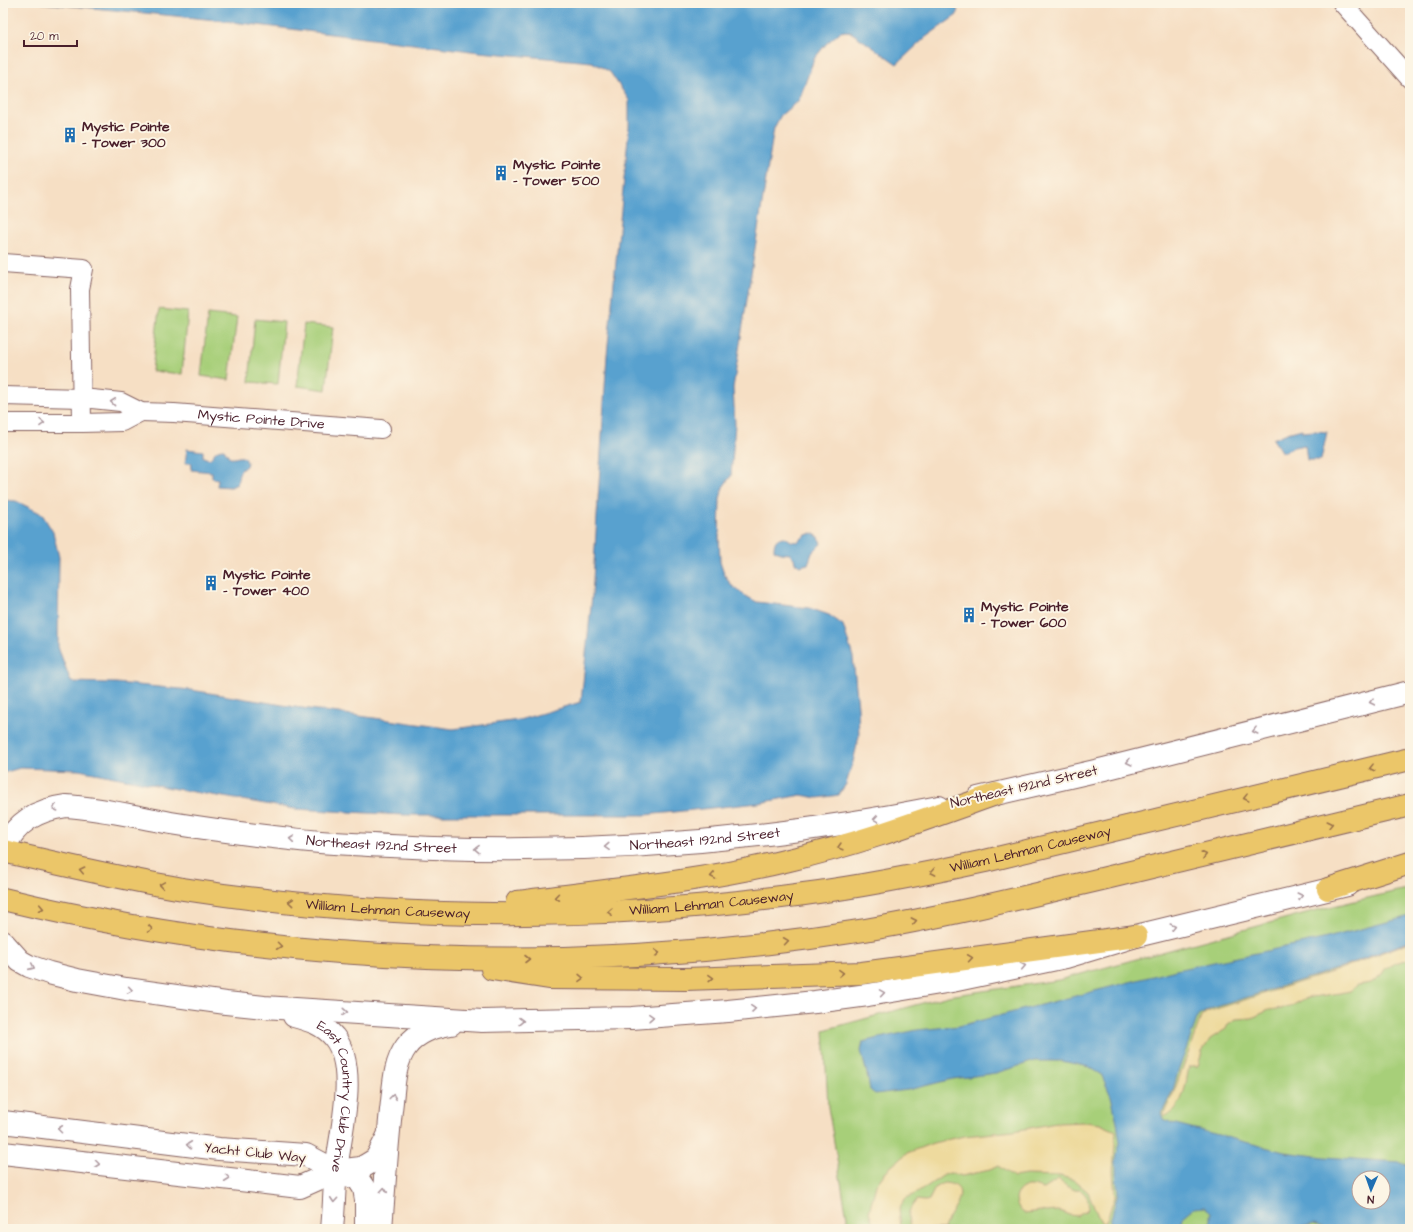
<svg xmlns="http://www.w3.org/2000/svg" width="1413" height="1232" viewBox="0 0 1413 1232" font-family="'Architects Daughter',sans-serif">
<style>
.green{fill:#a7cf79;stroke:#787752;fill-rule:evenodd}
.sand{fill:#eeda9e;stroke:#9c7c64}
.water{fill:#58a1cf;stroke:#51607d;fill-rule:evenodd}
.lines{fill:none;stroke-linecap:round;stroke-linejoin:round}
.minor-casing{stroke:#866261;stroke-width:20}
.tertiary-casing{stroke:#866261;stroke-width:24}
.motorway-casing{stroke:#866261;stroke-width:24}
.minor{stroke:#fff;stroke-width:18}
.tertiary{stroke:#fff;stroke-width:22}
.motorway{stroke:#ebc669;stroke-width:22}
.oneway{stroke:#ae9aa0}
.oneway2{stroke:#9a724a}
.labels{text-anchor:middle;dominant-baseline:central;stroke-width:4;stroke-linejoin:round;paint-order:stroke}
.poi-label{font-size:14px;font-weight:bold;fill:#4a1f2b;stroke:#fcf5e5;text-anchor:start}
.street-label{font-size:14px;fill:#4a1f2b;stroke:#fcf5e5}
</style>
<rect width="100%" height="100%" fill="#fcf5e5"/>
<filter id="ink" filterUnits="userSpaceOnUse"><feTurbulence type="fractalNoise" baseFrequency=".025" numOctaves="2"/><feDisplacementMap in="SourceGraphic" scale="8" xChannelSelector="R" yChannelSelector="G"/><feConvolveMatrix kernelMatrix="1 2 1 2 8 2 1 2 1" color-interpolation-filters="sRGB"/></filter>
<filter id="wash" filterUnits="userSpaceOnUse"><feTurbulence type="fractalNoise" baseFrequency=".012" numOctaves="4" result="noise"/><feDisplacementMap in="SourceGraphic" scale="16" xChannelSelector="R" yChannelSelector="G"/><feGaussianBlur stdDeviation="0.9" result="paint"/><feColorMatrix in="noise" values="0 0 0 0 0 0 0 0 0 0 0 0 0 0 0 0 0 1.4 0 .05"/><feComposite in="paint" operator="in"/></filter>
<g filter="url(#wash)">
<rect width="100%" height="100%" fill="#f6dfc4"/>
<!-- green -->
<g class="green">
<path d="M 159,309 L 188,312 L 182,374 L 152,371 Z"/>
<path d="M 208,314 L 237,317 L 229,380 L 201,376 Z"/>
<path d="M 255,319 L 284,322 L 278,384 L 249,382 Z"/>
<path d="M 304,324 L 333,327 L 326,390 L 297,386 Z"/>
<path d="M 1410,888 L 1410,1229 L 849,1229 L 828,1107 L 824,1030 L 948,996 L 1059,980 L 1317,910 ZM 1359,1178 L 1383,1178 L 1383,1202 L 1359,1202 Z"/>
</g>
<!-- sand -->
<g class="sand">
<path d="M 1410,942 L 1410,959 L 1395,963 L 1386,968 L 1381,975 L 1371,983 L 1358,985 L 1350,991 L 1341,993 L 1312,997 L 1304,999 L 1290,1007 L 1269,1010 L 1252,1018 L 1236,1019 L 1228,1024 L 1226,1029 L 1210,1039 L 1202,1052 L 1198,1066 L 1189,1066 C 1186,1082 1184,1109 1165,1116 L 1164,1113 L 1174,1092 L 1201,1017 L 1207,1012 L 1335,971 Z"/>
<path d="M 1085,1122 L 1100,1124 L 1116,1131 L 1113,1171 L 1115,1197 L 1105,1224 L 1101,1222 L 1098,1216 L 1088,1192 L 1074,1180 L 1060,1176 L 1026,1175 L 1014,1177 L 998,1166 L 990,1170 L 962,1176 L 952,1173 L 944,1175 L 917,1193 L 906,1198 L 899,1208 L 901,1229 L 875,1229 L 869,1212 L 876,1185 L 887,1170 L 907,1153 L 933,1143 L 964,1136 L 1014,1131 L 1056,1123 Z"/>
<path d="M 1058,1180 C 1068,1184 1070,1192 1080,1190 C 1088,1195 1090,1202 1087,1211 L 1077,1216 L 1070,1215 L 1063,1212 L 1057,1211 L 1046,1212 L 1041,1211 L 1024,1213 C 1015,1207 1012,1192 1025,1187 C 1031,1184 1038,1188 1044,1189 Z"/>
<path d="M 944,1183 C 978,1186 947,1214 944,1229 L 911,1229 C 906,1217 908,1209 917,1200 L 925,1201 L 929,1200 L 935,1188 Z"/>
</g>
<!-- water -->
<g class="water">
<path d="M 41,3 L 958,3 L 957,15 L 926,37 L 897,64 L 852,33 L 846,31 L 840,32 L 826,44 L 814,59 L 799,100 L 781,115 L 774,128 L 733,388 L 735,424 L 731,476 L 723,487 L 720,499 L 719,537 L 720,562 L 724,574 L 731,585 L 744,595 L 757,602 L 809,608 L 829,615 L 843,625 L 853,657 L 858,707 L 859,736 L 853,762 L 846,784 L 839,795 L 818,798 L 801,795 L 759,803 L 645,815 L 404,815 L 295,809 L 176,789 L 79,770 L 20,768 L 3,773 L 3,500 L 16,501 L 42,514 L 53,532 L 59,557 L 58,647 L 71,682 L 116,683 L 191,690 L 295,707 L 453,729 L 519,720 L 581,702 L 592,596 L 607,355 L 629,127 L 629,100 L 610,72 L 592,62 L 479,52 L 216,20 Z"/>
<path d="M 1302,429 L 1302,432 L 1314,431 L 1327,432 L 1321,460 L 1307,460 L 1305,445 L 1294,447 L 1282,453 L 1273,439 L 1287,433 Z"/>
<path d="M 187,449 L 203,451 L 203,457 L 209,459 C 216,455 213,449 224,449 L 230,458 C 236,459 239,455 245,458 L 247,462 L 246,466 L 241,470 L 239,474 L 237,484 L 231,487 L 217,486 L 218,479 L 212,478 L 212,472 L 191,470 L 192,463 L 185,463 Z"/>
<path d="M 812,533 L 819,537 L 821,544 L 812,553 L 808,564 L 800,566 L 795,563 L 794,558 L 790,554 L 780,553 L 774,550 C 774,542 776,537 785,537 L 791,541 L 797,542 L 806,535 Z"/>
<path d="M 1410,916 L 1410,941 L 1336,969 L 1210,1009 L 1198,1016 L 1178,1072 L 1173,1090 L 1162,1113 L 1164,1119 L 1172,1123 L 1284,1152 L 1324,1157 L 1401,1162 L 1410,1167 L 1410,1229 L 1327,1229 L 1314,1224 L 1294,1229 L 1206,1229 L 1211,1221 L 1211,1212 L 1205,1207 L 1194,1208 L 1183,1217 L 1181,1229 L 1108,1229 L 1118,1193 L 1116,1174 L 1116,1159 L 1120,1143 L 1117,1122 L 1111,1096 L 1101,1074 L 1089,1067 L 1062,1061 L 1035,1061 L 996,1073 L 953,1079 L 908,1090 L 875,1094 L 870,1090 L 867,1074 L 861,1051 L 863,1042 L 870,1040 L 917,1030 L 959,1026 L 1176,970 L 1323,939 ZM 1359,1178 L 1383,1178 L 1383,1202 L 1359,1202 Z"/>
</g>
</g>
<g filter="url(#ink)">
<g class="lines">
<!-- minor casing -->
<g class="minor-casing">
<g id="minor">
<path d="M 1342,3 L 1410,79"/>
<path d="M 3,263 L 84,269 L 80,289 L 82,423"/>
<path id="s1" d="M 3,396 L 82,398 L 121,402 L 141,412 L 174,413 L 381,429"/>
<path d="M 3,423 L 82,423 L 122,422 L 141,412"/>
</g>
</g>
<!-- tertiary casing -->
<g class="tertiary-casing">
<g id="tertiary">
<path d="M 978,798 L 1104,769 L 1410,692"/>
<path id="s2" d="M 3,849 C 17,822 36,810 66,806 C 101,808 136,817 171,823 C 220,831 270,837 320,842 C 358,845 396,846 434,848 C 604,854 772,840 939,807"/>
<path d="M 3,942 L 20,961 L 29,966 L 49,973 L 77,980 L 126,989 L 226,1003 L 264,1007 L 482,1021 L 632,1018 L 728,1011 L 815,1002 L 868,995 L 952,981 L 1066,957 L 1136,936 L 1347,885"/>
<path id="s3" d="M 294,1016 C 309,1020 323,1024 334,1037 C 359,1068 340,1133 336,1171 C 334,1190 334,1210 332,1229"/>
<path d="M 3,1122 L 219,1149 L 306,1155 L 336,1171 L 358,1179 L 364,1188 L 366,1200 L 366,1229"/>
<path d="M 3,1153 L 300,1187 L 336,1171 L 361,1168 L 368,1164 L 376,1159 L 388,1136"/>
<path d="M 381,1229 C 384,1189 387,1149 391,1110 C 394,1089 393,1065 406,1047 C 417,1032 433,1027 451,1024"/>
</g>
</g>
<!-- motorway casing -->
<g class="motorway-casing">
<g id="motorway">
<path id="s4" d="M 3,851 C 63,865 123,879 183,889 C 389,921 598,922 804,894 C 865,886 925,874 985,861 L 1410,759"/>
<path d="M 1328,889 L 1410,863"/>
<path d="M 3,899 C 284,967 579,976 865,930 C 947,916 1029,896 1110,877 C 1210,853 1310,829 1410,805"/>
<path d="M 517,902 C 608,890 700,882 789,860 C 860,844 928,818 996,794"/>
<path d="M 492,969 L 549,978 L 685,979 L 862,973 L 1136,936"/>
</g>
</g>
<!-- minor -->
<use href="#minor" class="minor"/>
<!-- tertiary -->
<use href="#tertiary" class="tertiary"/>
<!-- motorway -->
<use href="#motorway" class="motorway"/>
</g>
<!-- one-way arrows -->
<defs><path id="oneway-chevron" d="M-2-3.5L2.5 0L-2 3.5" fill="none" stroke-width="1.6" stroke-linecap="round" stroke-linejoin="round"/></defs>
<g class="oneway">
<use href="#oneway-chevron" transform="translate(113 402) rotate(-174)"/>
<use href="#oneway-chevron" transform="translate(42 423) rotate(1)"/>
<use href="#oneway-chevron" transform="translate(1372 702) rotate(166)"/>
<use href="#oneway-chevron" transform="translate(1255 731) rotate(166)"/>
<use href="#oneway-chevron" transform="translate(1129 762) rotate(166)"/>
<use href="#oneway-chevron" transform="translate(55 808) rotate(168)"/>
<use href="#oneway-chevron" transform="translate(876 819) rotate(171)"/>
<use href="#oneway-chevron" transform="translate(292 839) rotate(-174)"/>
<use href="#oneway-chevron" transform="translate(607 847) rotate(177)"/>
<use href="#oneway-chevron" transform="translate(477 849) rotate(-179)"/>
<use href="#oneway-chevron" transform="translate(1300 896) rotate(-14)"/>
<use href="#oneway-chevron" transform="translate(1173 927) rotate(-14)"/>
<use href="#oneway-chevron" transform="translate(1023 966) rotate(-12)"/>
<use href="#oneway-chevron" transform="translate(32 967) rotate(24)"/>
<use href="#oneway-chevron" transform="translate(130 990) rotate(9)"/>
<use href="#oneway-chevron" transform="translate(882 993) rotate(-9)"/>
<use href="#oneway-chevron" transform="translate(753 1009) rotate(-5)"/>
<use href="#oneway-chevron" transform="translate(345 1012) rotate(4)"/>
<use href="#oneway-chevron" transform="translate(651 1017) rotate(-3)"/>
<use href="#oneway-chevron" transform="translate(521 1021) rotate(-1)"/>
<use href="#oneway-chevron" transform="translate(393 1097) rotate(-83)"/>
<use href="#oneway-chevron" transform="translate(60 1129) rotate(-173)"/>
<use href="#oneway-chevron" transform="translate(189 1145) rotate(-173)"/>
<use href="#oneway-chevron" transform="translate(97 1164) rotate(7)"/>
<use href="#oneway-chevron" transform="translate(227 1178) rotate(7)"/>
<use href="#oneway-chevron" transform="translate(384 1190) rotate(-85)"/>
<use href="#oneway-chevron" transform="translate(334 1200) rotate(94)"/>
</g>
<g class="oneway2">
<use href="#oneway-chevron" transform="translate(1372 768) rotate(166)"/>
<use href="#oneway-chevron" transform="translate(1246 798) rotate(166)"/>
<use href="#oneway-chevron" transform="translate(1330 824) rotate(-14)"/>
<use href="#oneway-chevron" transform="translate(840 847) rotate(164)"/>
<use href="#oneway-chevron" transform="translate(1204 855) rotate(-14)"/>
<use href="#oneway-chevron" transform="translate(82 870) rotate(-168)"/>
<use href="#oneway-chevron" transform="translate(933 872) rotate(169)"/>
<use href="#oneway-chevron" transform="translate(713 876) rotate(170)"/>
<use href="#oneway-chevron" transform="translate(162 885) rotate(-171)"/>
<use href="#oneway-chevron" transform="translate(557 897) rotate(172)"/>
<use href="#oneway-chevron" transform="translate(291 902) rotate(-174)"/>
<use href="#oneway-chevron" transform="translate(41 908) rotate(12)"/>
<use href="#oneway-chevron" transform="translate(610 912) rotate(177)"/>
<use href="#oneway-chevron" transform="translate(914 921) rotate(-11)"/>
<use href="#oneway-chevron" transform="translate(150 929) rotate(9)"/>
<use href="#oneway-chevron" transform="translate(786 941) rotate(-8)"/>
<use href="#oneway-chevron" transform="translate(279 946) rotate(7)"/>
<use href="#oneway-chevron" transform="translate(657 953) rotate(-4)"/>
<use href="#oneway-chevron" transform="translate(970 958) rotate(-8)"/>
<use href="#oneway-chevron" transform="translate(527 959)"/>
<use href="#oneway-chevron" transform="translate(841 973) rotate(-2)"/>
<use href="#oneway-chevron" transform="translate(581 978) rotate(1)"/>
<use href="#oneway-chevron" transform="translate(711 978) rotate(-2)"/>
</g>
</g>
<!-- icons -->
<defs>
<g id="building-bare" transform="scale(1.2)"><path d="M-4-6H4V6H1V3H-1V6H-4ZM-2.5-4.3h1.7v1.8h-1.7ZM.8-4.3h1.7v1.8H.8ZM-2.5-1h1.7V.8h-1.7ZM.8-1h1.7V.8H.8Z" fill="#1f6fb2" stroke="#fcf5e5" stroke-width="2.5" paint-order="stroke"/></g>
</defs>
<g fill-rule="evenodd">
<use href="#building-bare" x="70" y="135"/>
<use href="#building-bare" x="501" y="173"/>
<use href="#building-bare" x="211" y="583"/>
<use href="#building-bare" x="969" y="615"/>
</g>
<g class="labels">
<!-- poi labels -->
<g class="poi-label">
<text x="82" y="127">Mystic Pointe<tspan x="82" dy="16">- Tower 300</tspan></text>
<text x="513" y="165">Mystic Pointe<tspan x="513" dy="16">- Tower 500</tspan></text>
<text x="223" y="575">Mystic Pointe<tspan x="223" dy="16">- Tower 400</tspan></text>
<text x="981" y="607">Mystic Pointe<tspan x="981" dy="16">- Tower 600</tspan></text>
</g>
<!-- street labels -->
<g class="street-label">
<text stroke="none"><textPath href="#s1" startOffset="261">Mystic Pointe Drive</textPath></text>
<text transform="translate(1024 787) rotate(-13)">Northeast 192nd Street</text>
<text stroke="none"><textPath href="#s2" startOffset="722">Northeast 192nd Street</textPath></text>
<text stroke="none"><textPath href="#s2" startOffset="398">Northeast 192nd Street</textPath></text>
<text stroke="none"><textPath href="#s4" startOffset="1038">William Lehman Causeway</textPath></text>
<text stroke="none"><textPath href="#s4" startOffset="714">William Lehman Causeway</textPath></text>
<text stroke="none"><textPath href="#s4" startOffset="390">William Lehman Causeway</textPath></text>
<text stroke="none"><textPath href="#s3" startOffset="105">East Country Club Drive</textPath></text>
<text transform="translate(255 1153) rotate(6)">Yacht Club Way</text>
</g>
</g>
<!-- margin -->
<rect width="1413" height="1232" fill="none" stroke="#fcf5e5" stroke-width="16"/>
<!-- north arrow -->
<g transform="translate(1371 1190) rotate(182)"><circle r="19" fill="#fcf5e5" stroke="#b59f9b"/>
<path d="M0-3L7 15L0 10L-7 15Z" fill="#1f6fb2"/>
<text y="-6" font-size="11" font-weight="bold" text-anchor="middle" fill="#4a1f2b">N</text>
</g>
<!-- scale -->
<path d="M24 40v6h53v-6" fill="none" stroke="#4a1f2b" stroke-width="2"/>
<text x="30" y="40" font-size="12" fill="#4a1f2b" stroke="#fcf5e5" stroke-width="3" paint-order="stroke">20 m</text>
</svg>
